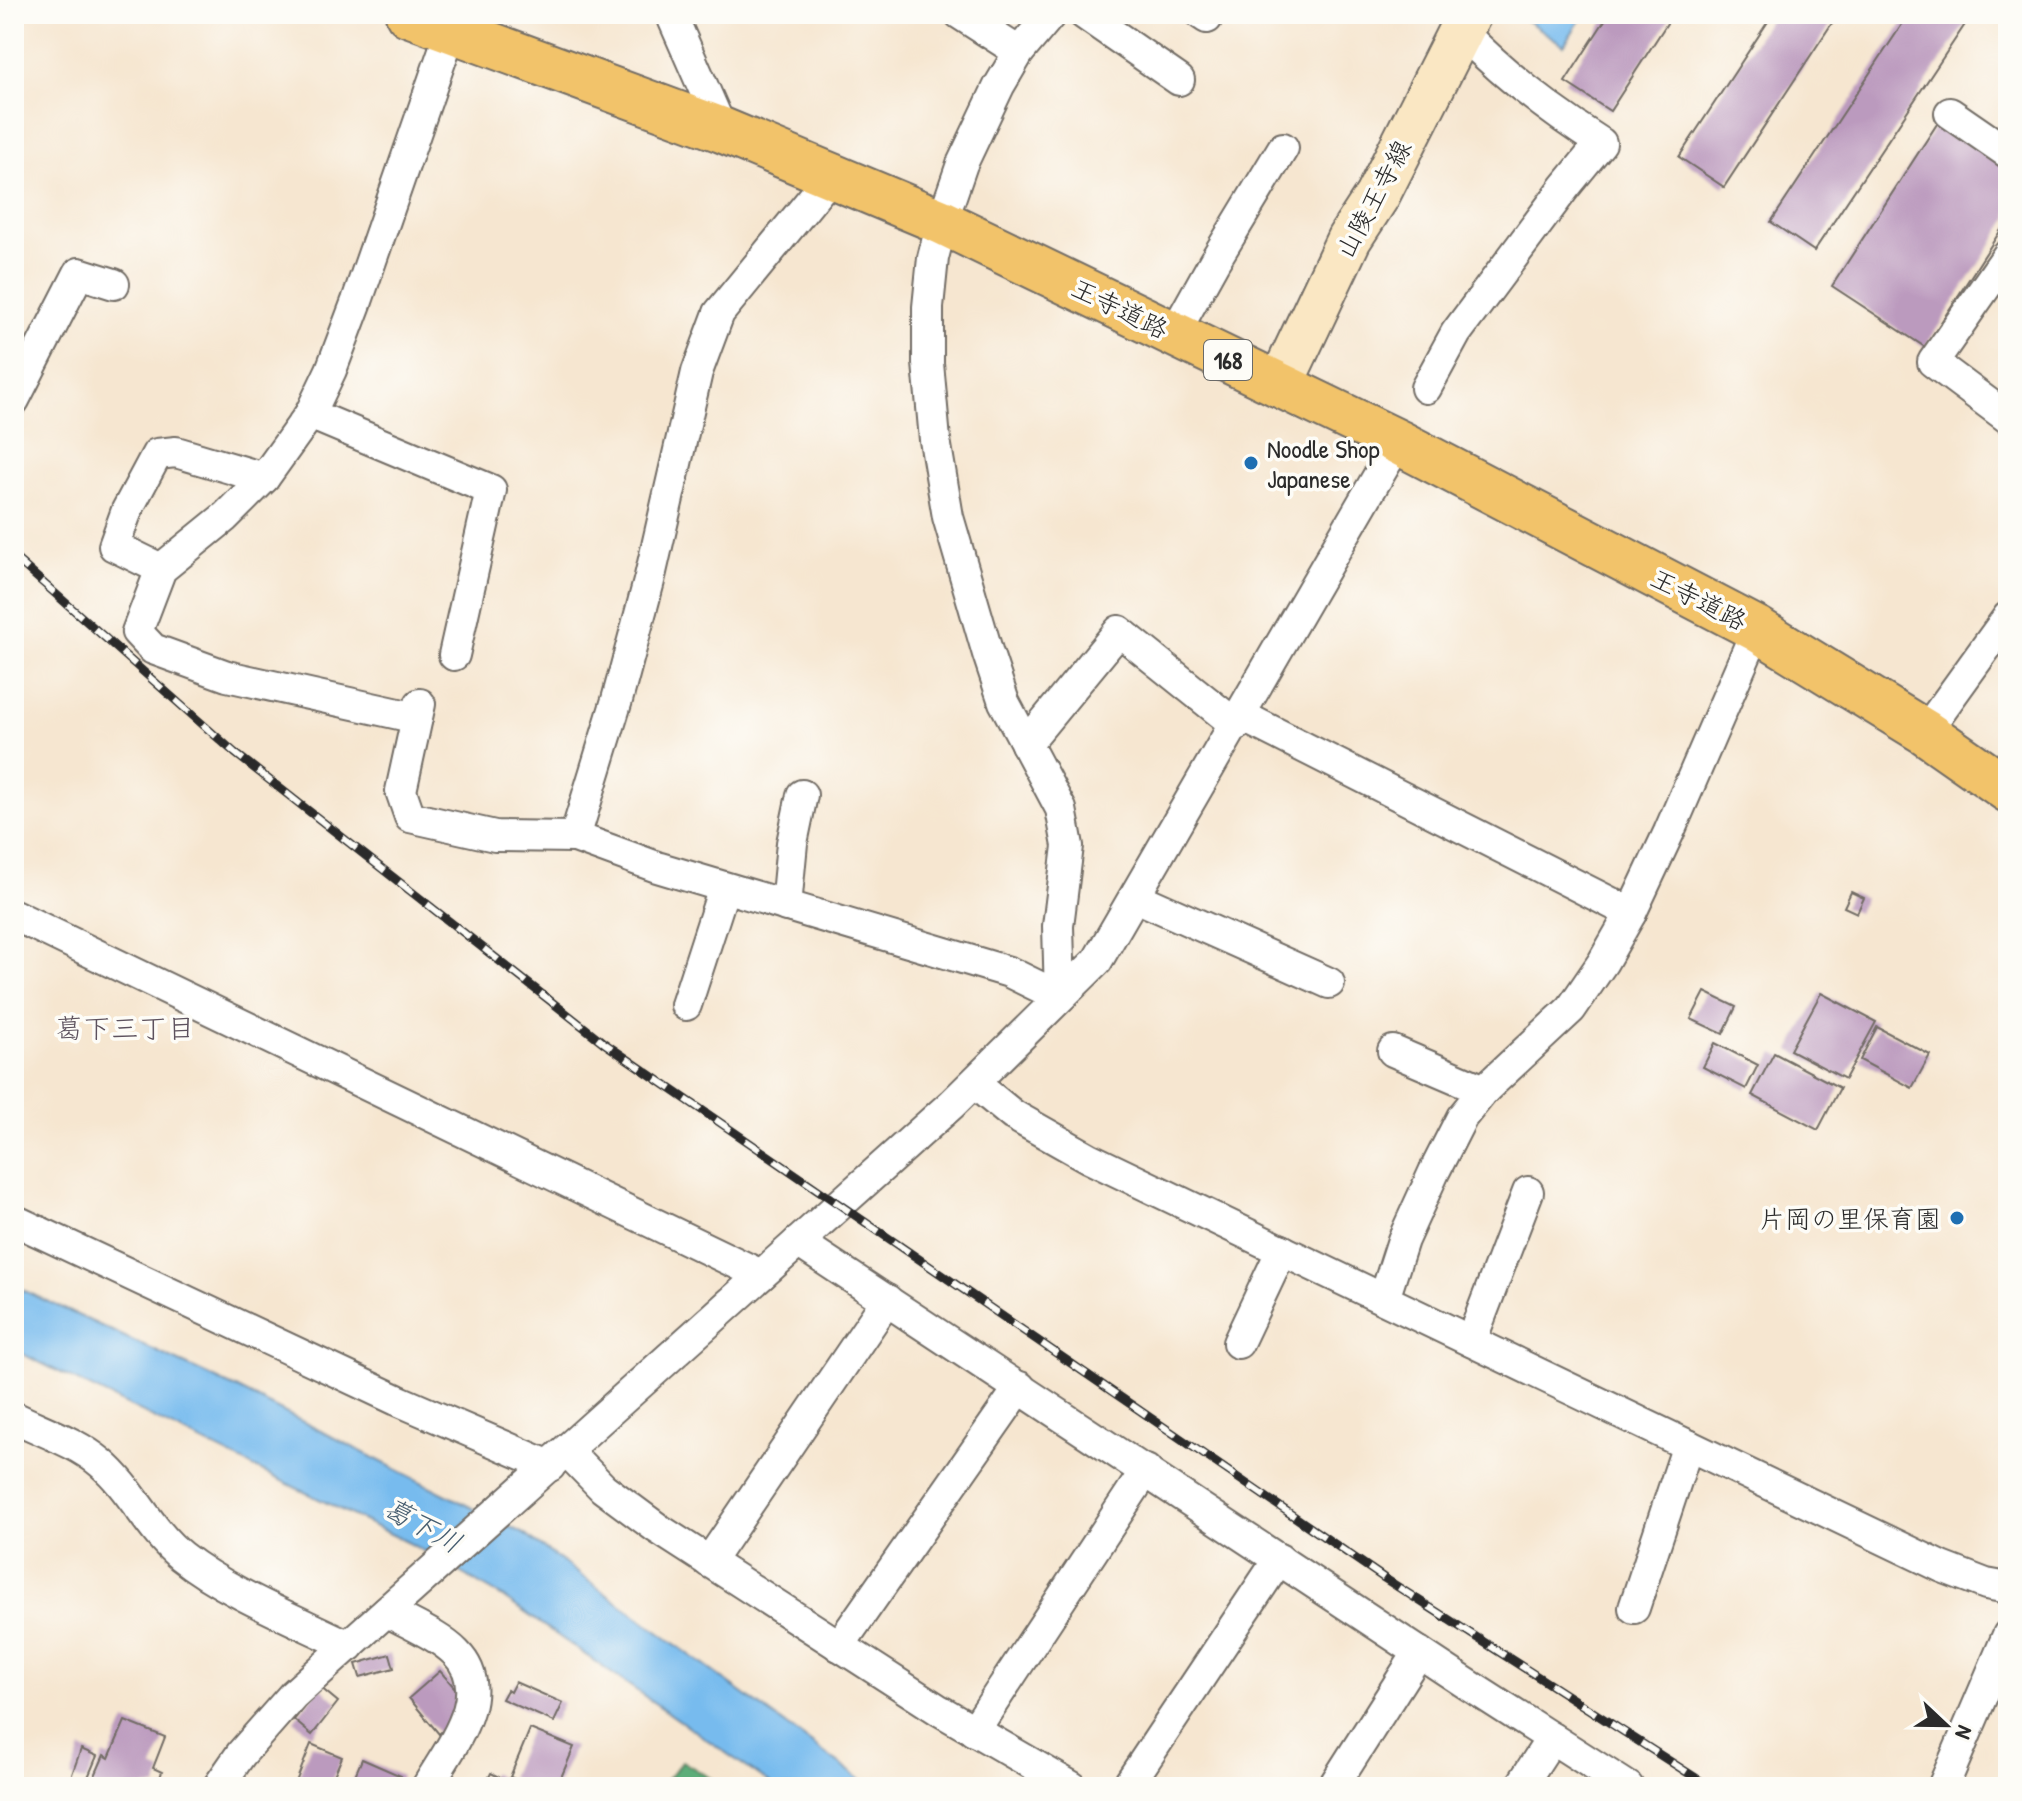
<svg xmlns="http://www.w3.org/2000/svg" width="2022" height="1801" viewBox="0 0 2022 1801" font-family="'Patrick Hand','Klee One',sans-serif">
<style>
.forest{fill:#5dad79;stroke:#446c52;stroke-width:2}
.water{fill:#7be;stroke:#51738c;stroke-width:2}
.building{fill:#bb9abe}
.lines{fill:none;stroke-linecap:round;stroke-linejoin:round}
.street-casing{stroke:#726c65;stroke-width:34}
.secondary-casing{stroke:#726c65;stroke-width:48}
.highway-casing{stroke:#726c65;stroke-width:48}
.street{stroke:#fff;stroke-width:30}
.secondary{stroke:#fae7c3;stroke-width:44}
.highway{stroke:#f2c36a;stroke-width:44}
.rail-casing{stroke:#2b2b2b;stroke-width:9}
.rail{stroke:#fdfcf7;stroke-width:6;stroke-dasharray:18;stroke-linecap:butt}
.poi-dot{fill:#1f6fb2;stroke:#fdfcf7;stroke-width:3}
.labels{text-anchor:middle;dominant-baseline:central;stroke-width:7;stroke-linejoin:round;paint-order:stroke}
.shield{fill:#fdfcf7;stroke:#6a6a68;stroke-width:2}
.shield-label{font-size:24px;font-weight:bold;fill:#2b2b2b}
.street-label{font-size:26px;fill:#2b2b2b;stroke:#fdfcf7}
.poi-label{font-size:26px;fill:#2b2b2b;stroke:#fdfcf7;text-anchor:start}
.neighbourhood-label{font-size:28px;fill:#5d525e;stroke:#fdfcf7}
.water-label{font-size:28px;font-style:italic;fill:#465d6f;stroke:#fdfcf7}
</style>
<rect width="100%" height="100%" fill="#fdfcf7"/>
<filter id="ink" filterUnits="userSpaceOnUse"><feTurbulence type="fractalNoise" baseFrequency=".0125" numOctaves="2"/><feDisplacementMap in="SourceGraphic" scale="16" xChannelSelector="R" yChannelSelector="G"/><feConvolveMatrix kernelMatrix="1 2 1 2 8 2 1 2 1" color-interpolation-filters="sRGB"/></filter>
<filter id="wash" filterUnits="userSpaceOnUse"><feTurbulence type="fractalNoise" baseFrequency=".006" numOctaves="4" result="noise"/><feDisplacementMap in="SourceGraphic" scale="32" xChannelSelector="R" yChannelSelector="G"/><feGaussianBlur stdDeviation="1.8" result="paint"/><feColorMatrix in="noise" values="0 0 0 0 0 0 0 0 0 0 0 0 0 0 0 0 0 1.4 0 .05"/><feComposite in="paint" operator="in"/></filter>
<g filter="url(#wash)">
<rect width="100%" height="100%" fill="#f6e6d0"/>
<!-- forest -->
<path class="forest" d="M 682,1761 L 725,1787 L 661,1787 Z"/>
<!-- water -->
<g class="water">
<path d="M 1517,14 L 1584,14 L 1564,45 Z"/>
<path d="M 14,1286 L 236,1388 L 524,1534 L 871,1787 L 775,1787 L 501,1596 L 409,1543 L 14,1350 Z"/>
</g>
<g id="blocks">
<!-- building -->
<g class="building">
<path d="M 1609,14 L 1673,14 L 1610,111 L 1565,82 Z"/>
<path d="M 1773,14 L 1838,14 L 1724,187 L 1679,157 Z"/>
<path d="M 1909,14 L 1972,14 L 1814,251 L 1771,222 Z"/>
<path d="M 1939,121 L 2008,166 L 2008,219 L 1925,347 L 1832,286 Z"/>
<path d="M 1851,892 L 1864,898 L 1857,913 L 1844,907 Z"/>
<path d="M 1705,992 L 1736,1007 L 1723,1034 L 1691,1019 Z"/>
<path d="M 1821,993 L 1876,1022 L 1845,1079 L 1790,1050 Z"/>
<path d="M 1877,1027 L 1930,1055 L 1912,1088 L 1860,1060 Z"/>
<path d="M 1715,1043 L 1758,1065 L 1746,1089 L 1703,1067 Z"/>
<path d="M 1774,1053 L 1840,1088 L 1818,1130 L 1752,1095 Z"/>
<path d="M 390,1654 L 394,1668 L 360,1677 L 356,1664 Z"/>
<path d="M 440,1671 L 461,1695 L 455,1700 L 461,1708 L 456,1719 L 439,1734 L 409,1698 Z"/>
<path d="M 515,1682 L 563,1703 L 554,1722 L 502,1699 L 507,1690 L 510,1692 Z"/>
<path d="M 320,1687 L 338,1702 L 312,1735 L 294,1720 Z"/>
<path d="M 125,1721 L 165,1737 L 153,1768 L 162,1772 L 156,1787 L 97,1787 L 91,1785 L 104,1755 L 109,1758 Z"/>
<path d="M 530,1729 L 574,1747 L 557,1787 L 533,1787 L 510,1777 Z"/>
<path d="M 311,1744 L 342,1757 L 329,1787 L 294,1787 Z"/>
<path d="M 81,1749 L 97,1756 L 86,1782 L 71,1777 Z"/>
<path d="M 362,1759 L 401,1776 L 397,1787 L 350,1787 Z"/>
<path d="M 491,1773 L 518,1787 L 484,1787 Z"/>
</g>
</g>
</g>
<g filter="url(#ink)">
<use href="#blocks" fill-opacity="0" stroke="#726c65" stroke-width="2"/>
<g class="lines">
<!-- street casing -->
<g class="street-casing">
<g id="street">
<path d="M 671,14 L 722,130"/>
<path d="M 960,14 L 1019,52"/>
<path d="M 1084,14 L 1179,80"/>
<path d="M 1201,14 L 1207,18"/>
<path d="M 1950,113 L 2008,153"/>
<path d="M 2008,255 L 1933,362 L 2008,418"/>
<path d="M 1174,334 L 1214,262 L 1283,148"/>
<path d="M 1426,388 L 1456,333 L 1565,187 L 1601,143 C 1549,110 1504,75 1461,31"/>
<path d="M 14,400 L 79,273 L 114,284"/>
<path d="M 310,414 L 491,490 L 454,655"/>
<path d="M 161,569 L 114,546 L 127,510 L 157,454 L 176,452 L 264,478"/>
<path d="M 420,704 L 401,791 L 410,817 L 495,836 L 575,837 L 657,867 L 1009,972 L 1060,997 L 1058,926 L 1068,846 L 1061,809 L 1004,702 L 988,654 L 948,517 L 935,440 L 928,363 L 928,307 L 933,258 L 942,222 L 962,164 L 999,86 L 1019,52 L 1051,14"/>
<path d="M 1240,715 L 1631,913"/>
<path d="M 417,718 L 227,676 L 153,649 L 137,632 L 161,569 L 225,517 L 264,478 L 310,414 L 331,370 L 357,301 L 451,30 L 452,14"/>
<path d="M 1925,732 L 2008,617"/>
<path d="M 1026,744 L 1119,631 L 1236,725"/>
<path d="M 575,837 L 617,700 L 649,581 L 697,372 L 719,313 L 831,176"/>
<path d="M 1136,897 L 1329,983"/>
<path d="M 786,906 L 792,843 L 802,795"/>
<path d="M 14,915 L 761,1275"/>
<path d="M 686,1005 L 724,888"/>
<path d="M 1393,1051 L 1484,1090"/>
<path d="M 974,1083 L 1013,1115 L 1089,1158 L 1942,1567 L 1986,1584 L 2008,1588"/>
<path d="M 14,1220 L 397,1400 L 550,1466"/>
<path d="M 798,1242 L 1464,1682 L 1628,1787"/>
<path d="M 1384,1299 L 1403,1240 L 1434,1172 L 1462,1117 L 1484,1090 L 1571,1009 L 1603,962 L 1631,913 L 1669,832 L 1757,629"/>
<path d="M 1471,1341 L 1528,1192"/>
<path d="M 1238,1343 L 1282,1250"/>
<path d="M 14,1417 C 42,1431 76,1442 101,1463 C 132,1489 149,1530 181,1556 C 226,1592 296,1620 349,1646"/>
<path d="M 567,1451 L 603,1488 L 657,1528 L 939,1710 L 1072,1787"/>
<path d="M 709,1562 L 887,1300"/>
<path d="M 1634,1608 L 1688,1445"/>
<path d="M 387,1611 C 409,1624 438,1635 456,1653 C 496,1693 448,1750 427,1787"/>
<path d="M 839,1646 L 1020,1387"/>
<path d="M 974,1731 L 1146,1470"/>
<path d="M 218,1787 L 241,1754 L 293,1695 L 952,1104 L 1097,961 L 1398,442"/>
<path d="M 1127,1787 L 1279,1559"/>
<path d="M 1333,1787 L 1419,1652"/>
<path d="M 1520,1787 L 1552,1738"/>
<path d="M 1943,1787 L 2008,1635"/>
</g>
</g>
<!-- secondary casing -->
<g class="secondary-casing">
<path id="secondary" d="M 1280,385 L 1349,239 L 1377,196 L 1469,14"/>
</g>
<!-- highway casing -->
<g class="highway-casing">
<path id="highway" d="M 408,14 L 722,130 L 942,222 L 1398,442 L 1757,629 L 1925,732 L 2008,790"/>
</g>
<!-- street -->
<use href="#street" class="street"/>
<!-- secondary -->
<use href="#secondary" class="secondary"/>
<!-- highway -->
<use href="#highway" class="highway"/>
<!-- rail casing -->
<g class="rail-casing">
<path id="rail" d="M 14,557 L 235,753 L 604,1043 L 1384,1578 L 1710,1787"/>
</g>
<!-- rail -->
<use href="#rail" class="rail"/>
</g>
</g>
<!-- markers -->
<g class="poi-dot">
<circle cx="1251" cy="463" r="8"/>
<circle cx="1957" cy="1218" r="8"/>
</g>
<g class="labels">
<!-- shield labels -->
<rect class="shield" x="1204" y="340" width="48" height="40" rx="6"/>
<g class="shield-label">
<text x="1228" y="360">168</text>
</g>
<!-- street labels -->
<g class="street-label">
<text transform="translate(1373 199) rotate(-62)">山陵王寺線</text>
<text transform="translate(1120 308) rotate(26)">王寺道路</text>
<text transform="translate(1699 599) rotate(27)">王寺道路</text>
</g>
<!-- poi labels -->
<g class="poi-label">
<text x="1267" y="448">Noodle Shop<tspan x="1267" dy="30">Japanese</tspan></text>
<text x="1941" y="1218" text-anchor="end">片岡の里保育園</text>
</g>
<!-- neighbourhood labels -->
<g class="neighbourhood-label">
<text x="125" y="1028">葛下三丁目</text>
</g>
<!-- water labels -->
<g class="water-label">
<text transform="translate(423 1525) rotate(29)">葛下川</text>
</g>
</g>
<!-- margin -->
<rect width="2022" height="1801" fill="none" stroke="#fdfcf7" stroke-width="48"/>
<!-- north arrow -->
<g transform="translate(1946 1725) rotate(112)" stroke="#fdfcf7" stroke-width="6" paint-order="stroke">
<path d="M0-6L14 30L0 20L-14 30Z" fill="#2b2b2b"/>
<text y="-12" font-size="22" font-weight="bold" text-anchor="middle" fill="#2b2b2b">N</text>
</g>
</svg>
